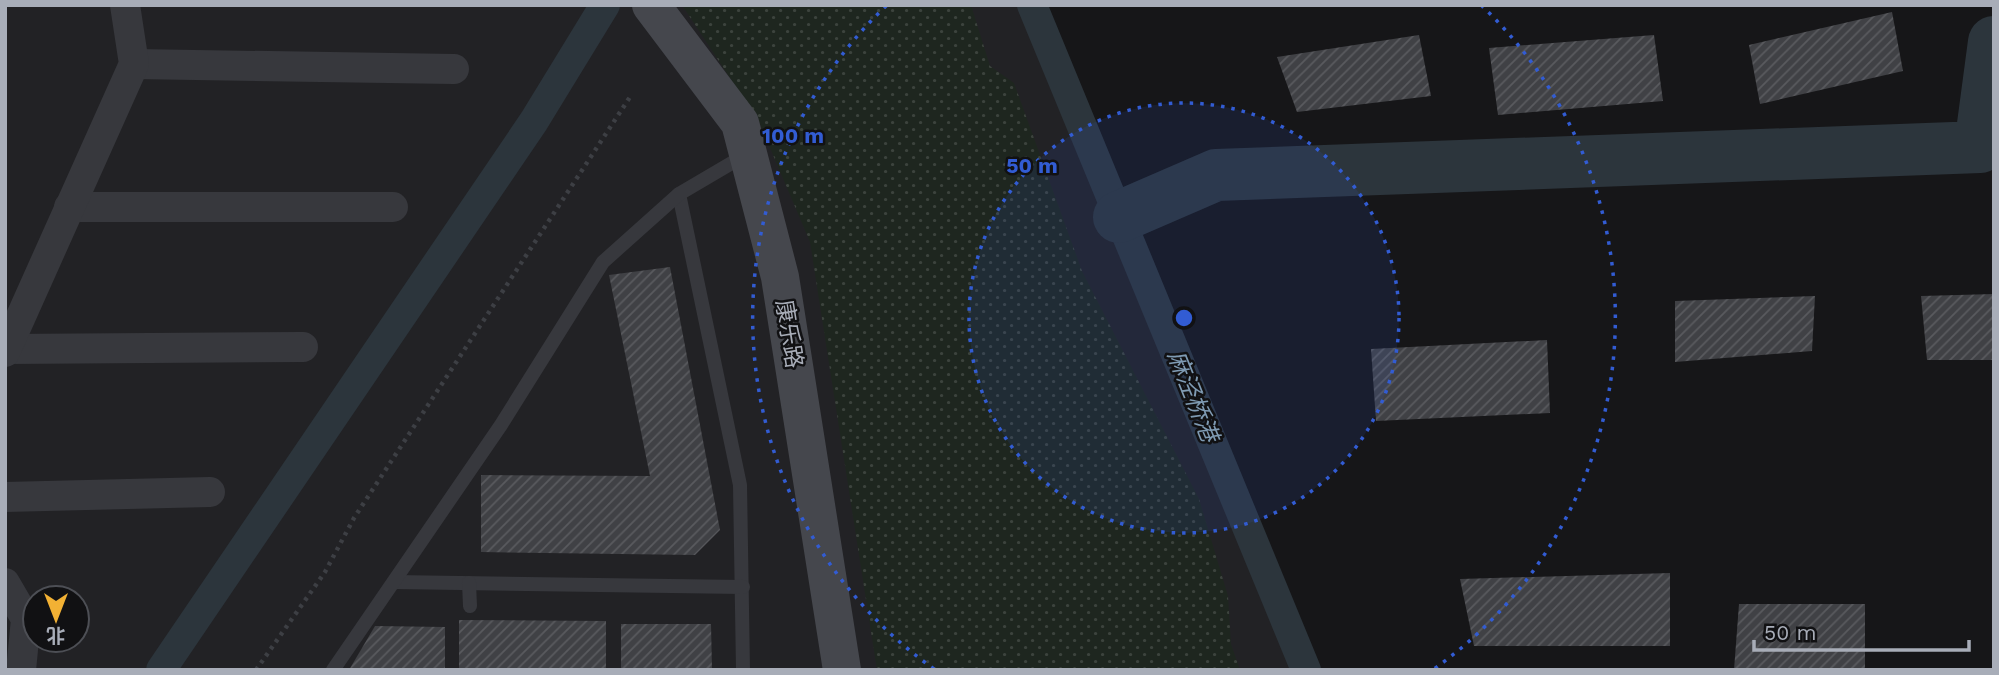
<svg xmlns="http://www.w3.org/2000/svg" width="1999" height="675" viewBox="0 0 1999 675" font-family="'Work Sans','Noto Sans SC',sans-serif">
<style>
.built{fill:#222225;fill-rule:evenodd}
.park{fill:url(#park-dots)}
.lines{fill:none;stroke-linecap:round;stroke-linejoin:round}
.canal{stroke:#2c353c;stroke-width:30}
.river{stroke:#2c353c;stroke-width:52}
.building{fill:url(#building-hatch)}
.path{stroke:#3d3f44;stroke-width:4.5;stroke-dasharray:3.5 5;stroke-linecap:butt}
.lane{stroke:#37383d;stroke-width:14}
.street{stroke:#37383d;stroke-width:30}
.secondary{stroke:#45474d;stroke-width:38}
.ring{fill:none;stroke:#325cd3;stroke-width:3.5;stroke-dasharray:3.5 7}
.labels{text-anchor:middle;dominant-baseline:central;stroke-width:5;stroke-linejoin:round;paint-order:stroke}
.street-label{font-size:23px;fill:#a8adb8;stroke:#111113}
.water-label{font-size:24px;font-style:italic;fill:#7f9bb3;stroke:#111113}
.centre{fill:#325cd3;stroke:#111113;stroke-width:3.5}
.ring-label{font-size:21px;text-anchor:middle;font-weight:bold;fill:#325cd3;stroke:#111113;stroke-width:5;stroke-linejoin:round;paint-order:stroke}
</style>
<defs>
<pattern id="park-dots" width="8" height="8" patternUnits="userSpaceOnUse" patternTransform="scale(1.75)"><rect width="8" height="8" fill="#1e261f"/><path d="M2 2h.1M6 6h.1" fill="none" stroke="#3c433d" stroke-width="1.8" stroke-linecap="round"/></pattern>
<pattern id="building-hatch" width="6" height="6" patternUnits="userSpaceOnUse" patternTransform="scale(1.75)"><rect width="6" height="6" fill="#404145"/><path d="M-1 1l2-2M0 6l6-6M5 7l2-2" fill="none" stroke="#595a5e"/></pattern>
</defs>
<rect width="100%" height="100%" fill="#161618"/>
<!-- built -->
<path class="built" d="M 5,5 L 1032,5 L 1306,670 L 5,670 ZM 35,598 L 77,598 L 77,640 L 35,640 Z"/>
<!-- park -->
<path class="park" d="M 682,5 L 971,5 L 990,66 L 1014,83 L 1082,271 L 1199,499 L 1228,596 L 1231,644 L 1240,670 L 877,670 L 810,242 L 759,122 Z"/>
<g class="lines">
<!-- canal -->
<g class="canal">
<path d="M 1032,5 L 1306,670"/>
<path d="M 161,670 L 534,121 L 605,5"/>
</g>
<!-- river -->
<path class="river" d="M 1119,217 L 1216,175 L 1980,147 L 1994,42"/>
</g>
<!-- building -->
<g class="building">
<path d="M 1892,12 L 1903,71 L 1760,104 L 1749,45 Z"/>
<path d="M 1419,35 L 1431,96 L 1297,112 L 1277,57 Z"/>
<path d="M 1654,35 L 1663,101 L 1498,115 L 1489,48 Z"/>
<path d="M 670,267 L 720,530 L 695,555 L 481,552 L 481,475 L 650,476 L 609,275 Z"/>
<path d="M 1994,294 L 1994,360 L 1927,360 L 1921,296 Z"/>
<path d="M 1815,296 L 1812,351 L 1675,362 L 1675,301 Z"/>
<path d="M 1547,340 L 1550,413 L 1376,421 L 1371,349 Z"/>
<path d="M 1670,573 L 1670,646 L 1474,646 L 1460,579 Z"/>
<path d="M 1739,604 L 1865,604 L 1865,670 L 1734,670 Z"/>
<path d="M 459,620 L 606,621 L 606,670 L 459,670 Z"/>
<path d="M 621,624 L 711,624 L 712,670 L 621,670 Z"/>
<path d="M 375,626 L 445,627 L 445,670 L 349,670 Z"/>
</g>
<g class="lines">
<!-- path -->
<path class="path" d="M 256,670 L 325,572 L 354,518 L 630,97"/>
<!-- lane -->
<g class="lane">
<path d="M 679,194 L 740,485 L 743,670"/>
<path d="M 394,582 L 743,587"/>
<path d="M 469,583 L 470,606"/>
<path d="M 333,670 L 501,425 L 603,262 L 679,194 L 747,154"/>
</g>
<!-- street -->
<g class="street">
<path d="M 134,64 L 454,69"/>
<path d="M 69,207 L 393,207"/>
<path d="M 7,349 L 303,347"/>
<path d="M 5,352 L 134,64 L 125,5"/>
<path d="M 5,497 L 210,492"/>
<path d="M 5,583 L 26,619 L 21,670"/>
</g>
<!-- secondary -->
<path class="secondary" d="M 651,5 L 740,123 L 780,277 L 842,670"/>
</g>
<!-- distance rings -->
<circle cx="1184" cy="318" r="215" fill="#325cd3" fill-opacity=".12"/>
<g class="ring">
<circle cx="1184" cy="318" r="215"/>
<path d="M934 669A431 431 0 0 1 887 5M1481 5A431 431 0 0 1 1434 669"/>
</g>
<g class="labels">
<!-- street labels -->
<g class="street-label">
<text transform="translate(789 334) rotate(81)">康乐路</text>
</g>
<!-- water labels -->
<g class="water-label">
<text transform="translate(1193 396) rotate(68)">麻泾桥港</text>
</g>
</g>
<circle cx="1184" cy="318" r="10" class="centre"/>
<g class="ring-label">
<text x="793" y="143">100 m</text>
<text x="1032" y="173">50 m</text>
</g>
<!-- border -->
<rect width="1999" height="675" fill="none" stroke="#a8adb8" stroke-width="14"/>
<!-- north arrow -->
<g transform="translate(56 619) rotate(180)"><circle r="33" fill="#111113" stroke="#4d4f55" stroke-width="2"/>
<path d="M0-5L12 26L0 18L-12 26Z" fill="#f2b134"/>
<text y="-10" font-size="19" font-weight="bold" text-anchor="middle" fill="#a8adb8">北</text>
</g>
<!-- scale -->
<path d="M1754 640v10h215v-10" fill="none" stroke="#a8adb8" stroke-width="3.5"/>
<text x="1764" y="640" font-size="21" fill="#a8adb8" stroke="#111113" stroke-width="5" paint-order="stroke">50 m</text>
</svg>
